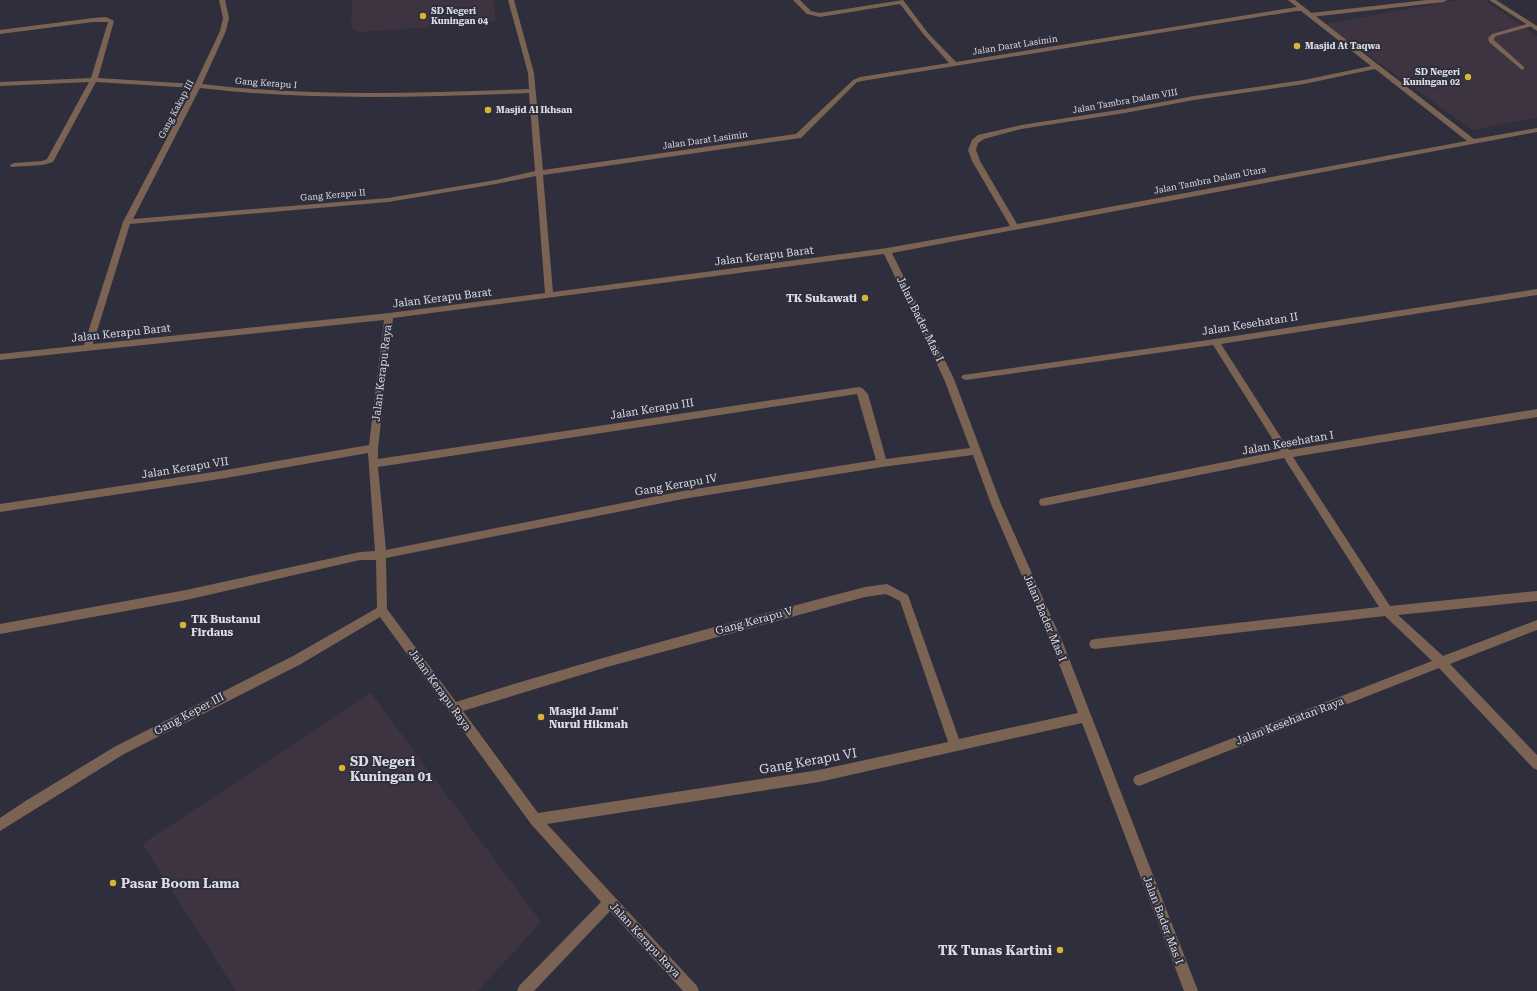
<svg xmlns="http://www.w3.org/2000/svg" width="1537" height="991" viewBox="0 0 1537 991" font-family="'Roboto Serif',serif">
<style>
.education{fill:#3e3341}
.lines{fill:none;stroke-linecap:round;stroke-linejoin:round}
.service{fill:#7a6353;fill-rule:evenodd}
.minor{fill:#7a6353;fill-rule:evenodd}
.poi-dot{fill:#d5b535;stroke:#2e2e3c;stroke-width:1.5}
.labels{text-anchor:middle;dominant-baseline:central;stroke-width:4;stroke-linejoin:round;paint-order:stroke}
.far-poi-label{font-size:9px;font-weight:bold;fill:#dbdbe4;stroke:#2e2e3c;text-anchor:start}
.far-street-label{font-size:9px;fill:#dbdbe4;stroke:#2e2e3c}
.street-label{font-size:11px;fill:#dbdbe4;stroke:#2e2e3c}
.poi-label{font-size:11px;font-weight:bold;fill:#dbdbe4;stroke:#2e2e3c;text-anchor:start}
.near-poi-label{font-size:13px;font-weight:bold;fill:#dbdbe4;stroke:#2e2e3c;text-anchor:start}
.near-street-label{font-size:13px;fill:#dbdbe4;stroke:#2e2e3c}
</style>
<rect width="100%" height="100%" fill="#2e2e3c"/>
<!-- education -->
<g class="education">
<path d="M 352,0 L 493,0 L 496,21 L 485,23 L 359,32 L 351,28 Z"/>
<path d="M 1457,0 L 1485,0 L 1537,36 L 1537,118 L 1472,130 L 1325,24 Z"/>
<path d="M 371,693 L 541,922 L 478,991 L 236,991 L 142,844 Z"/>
</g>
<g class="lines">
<!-- service -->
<g class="service">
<path d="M 1427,0 L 1447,0 L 1444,2 L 1311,17 L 1308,15 L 1311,13 Z"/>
<path d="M 1530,23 L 1533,25 L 1532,26 L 1496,36 L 1494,38 L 1494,40 L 1524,67 L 1524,69 L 1522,70 L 1489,42 L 1488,38 L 1492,34 Z"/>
</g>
<!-- minor -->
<g class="minor">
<path d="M 219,0 L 225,0 L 229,18 L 226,31 L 202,84 C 310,97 420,93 529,89 L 528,73 L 508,0 L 514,0 L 534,73 L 543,170 L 796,134 L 853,80 L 860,77 L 949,63 L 924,35 L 900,4 L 820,17 L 807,14 L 793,0 L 800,0 L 811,11 L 820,13 L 903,0 L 928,33 L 956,62 L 1297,7 L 1288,0 L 1295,0 L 1474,139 L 1537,128 L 1537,132 L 892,253 L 954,379 L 1001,504 L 1063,643 L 1198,991 L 1184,991 L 1082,723 L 819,782 L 547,824 L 697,986 L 699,991 L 683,991 L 610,911 L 534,991 L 517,991 L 519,986 L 601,902 L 531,824 L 380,617 L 301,664 L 124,754 L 0,831 L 0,818 L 27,800 L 116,746 L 293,656 L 377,608 L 376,560 L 360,560 L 186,600 L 0,634 L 0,624 L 186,590 L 360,552 L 375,551 L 368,453 L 220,479 L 0,512 L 0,504 L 220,471 L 369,445 L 384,320 L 0,360 L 0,354 L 84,345 L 123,222 L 193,88 L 96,82 L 53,162 L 43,165 L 11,167 L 10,165 L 14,163 L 42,161 L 47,159 L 89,82 L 0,86 L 0,82 L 91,78 L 108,22 L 93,22 L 0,34 L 0,30 L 93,18 L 106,17 L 114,21 L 98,78 L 195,84 L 220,31 L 223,18 ZM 1296,11 L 1301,11 L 1371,66 L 1304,80 L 1194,96 L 1125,109 L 1021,125 L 978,135 L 972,140 L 968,150 L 972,161 L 1010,226 L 887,248 L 553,292 L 543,175 L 801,138 L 857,82 L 862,81 ZM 1375,69 L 1467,141 L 1017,224 L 980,161 L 976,150 L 978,143 L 984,139 L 1021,129 L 1125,113 L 1194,100 L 1304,84 ZM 200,88 C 310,101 419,97 529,93 L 535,171 L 496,180 L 388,198 L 133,219 ZM 536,176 L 545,293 L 389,313 L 93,344 L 130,224 L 388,202 L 496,184 ZM 884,254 L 944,379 L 970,448 L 886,459 L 868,394 L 862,388 L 859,387 L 378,459 L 378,448 L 393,318 ZM 857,394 L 876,460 L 683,491 L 386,550 L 378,467 ZM 973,455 L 991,504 L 1051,643 L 1078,713 L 959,739 L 909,598 L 908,595 L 887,584 L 865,587 C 728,623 591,659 456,702 L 387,609 L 386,558 L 683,499 L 882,467 ZM 886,594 L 900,601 L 948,742 L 819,770 L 538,813 L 463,711 L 607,667 L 865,597 Z"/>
<path d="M 1489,0 L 1496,0 L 1537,26 L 1537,31 Z"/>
<path d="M 1537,289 L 1537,295 L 1221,344 L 1289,450 L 1537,409 L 1537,417 L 1293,457 L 1390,606 L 1537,591 L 1537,601 L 1398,615 L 1443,656 L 1537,620 L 1537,630 L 1450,664 L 1537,755 L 1537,770 L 1533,768 L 1439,668 L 1139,786 L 1135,784 L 1133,780 L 1135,776 L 1432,661 L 1385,616 L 1095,649 L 1091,648 L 1089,644 L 1091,640 L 1095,639 L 1379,607 L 1284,458 L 1044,506 L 1040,505 L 1039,502 L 1040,499 L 1044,498 L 1280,451 L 1213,345 L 966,380 L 963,379 L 961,377 L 963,375 L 1215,339 Z"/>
</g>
</g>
<!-- markers -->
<g class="poi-dot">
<circle cx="423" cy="16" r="4"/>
<circle cx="1297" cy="46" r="4"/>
<circle cx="1468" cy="77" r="4"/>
<circle cx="488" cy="110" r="4"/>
<circle cx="865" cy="298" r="4"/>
<circle cx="183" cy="625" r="4"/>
<circle cx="541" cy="717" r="4"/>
<circle cx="342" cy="768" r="4"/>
<circle cx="113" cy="883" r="4"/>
<circle cx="1060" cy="950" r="4"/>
</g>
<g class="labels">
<!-- far-poi labels -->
<g class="far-poi-label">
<text x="431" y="11">SD Negeri<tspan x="431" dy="10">Kuningan 04</tspan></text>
<text x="1305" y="46">Masjid At Taqwa</text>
<text x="1460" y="72" text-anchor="end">SD Negeri<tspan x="1460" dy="10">Kuningan 02</tspan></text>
<text x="496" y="110">Masjid Al Ikhsan</text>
</g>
<!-- far-street labels -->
<g class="far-street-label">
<text transform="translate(1015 45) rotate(-9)">Jalan Darat Lasimin</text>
<text transform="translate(266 83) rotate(4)">Gang Kerapu I</text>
<text transform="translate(1125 101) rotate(-10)">Jalan Tambra Dalam VIII</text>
<text transform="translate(176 109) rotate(-62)">Gang Kakap III</text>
<text transform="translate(705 140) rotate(-8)">Jalan Darat Lasimin</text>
<text transform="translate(1210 180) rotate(-11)">Jalan Tambra Dalam Utara</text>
<text transform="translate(333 195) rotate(-5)">Gang Kerapu II</text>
</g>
<!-- street labels -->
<g class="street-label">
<text transform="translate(764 256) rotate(-7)">Jalan Kerapu Barat</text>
<text transform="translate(442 298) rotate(-7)">Jalan Kerapu Barat</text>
<text transform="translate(920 319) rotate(64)">Jalan Bader Mas I</text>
<text transform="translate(1250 324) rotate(-9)">Jalan Kesehatan II</text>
<text transform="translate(121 333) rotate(-6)">Jalan Kerapu Barat</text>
<text transform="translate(382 373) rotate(-83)">Jalan Kerapu Raya</text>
<text transform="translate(652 409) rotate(-9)">Jalan Kerapu III</text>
<text transform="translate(1288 443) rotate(-10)">Jalan Kesehatan I</text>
<text transform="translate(185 468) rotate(-9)">Jalan Kerapu VII</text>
<text transform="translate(676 485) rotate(-10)">Gang Kerapu IV</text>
<text transform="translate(1045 618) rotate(67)">Jalan Bader Mas I</text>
<text transform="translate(754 621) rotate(-15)">Gang Kerapu V</text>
<text transform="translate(440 690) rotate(54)">Jalan Kerapu Raya</text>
<text transform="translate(189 714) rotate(-28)">Gang Keper III</text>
<text transform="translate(1290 721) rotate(-21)">Jalan Kesehatan Raya</text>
<text transform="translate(1163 920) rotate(69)">Jalan Bader Mas I</text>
<text transform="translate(645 940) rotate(47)">Jalan Kerapu Raya</text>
</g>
<!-- poi labels -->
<g class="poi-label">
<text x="857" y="298" text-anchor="end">TK Sukawati</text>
<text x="191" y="619">TK Bustanul<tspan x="191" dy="13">Firdaus</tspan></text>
<text x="549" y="711">Masjid Jami'<tspan x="549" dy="13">Nurul Hikmah</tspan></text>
</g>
<!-- near-poi labels -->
<g class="near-poi-label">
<text x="350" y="761">SD Negeri<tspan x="350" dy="15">Kuningan 01</tspan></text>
<text x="121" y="883">Pasar Boom Lama</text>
<text x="1052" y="950" text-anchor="end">TK Tunas Kartini</text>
</g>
<!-- near-street labels -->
<g class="near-street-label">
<text transform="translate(808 761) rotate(-10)">Gang Kerapu VI</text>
</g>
</g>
</svg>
